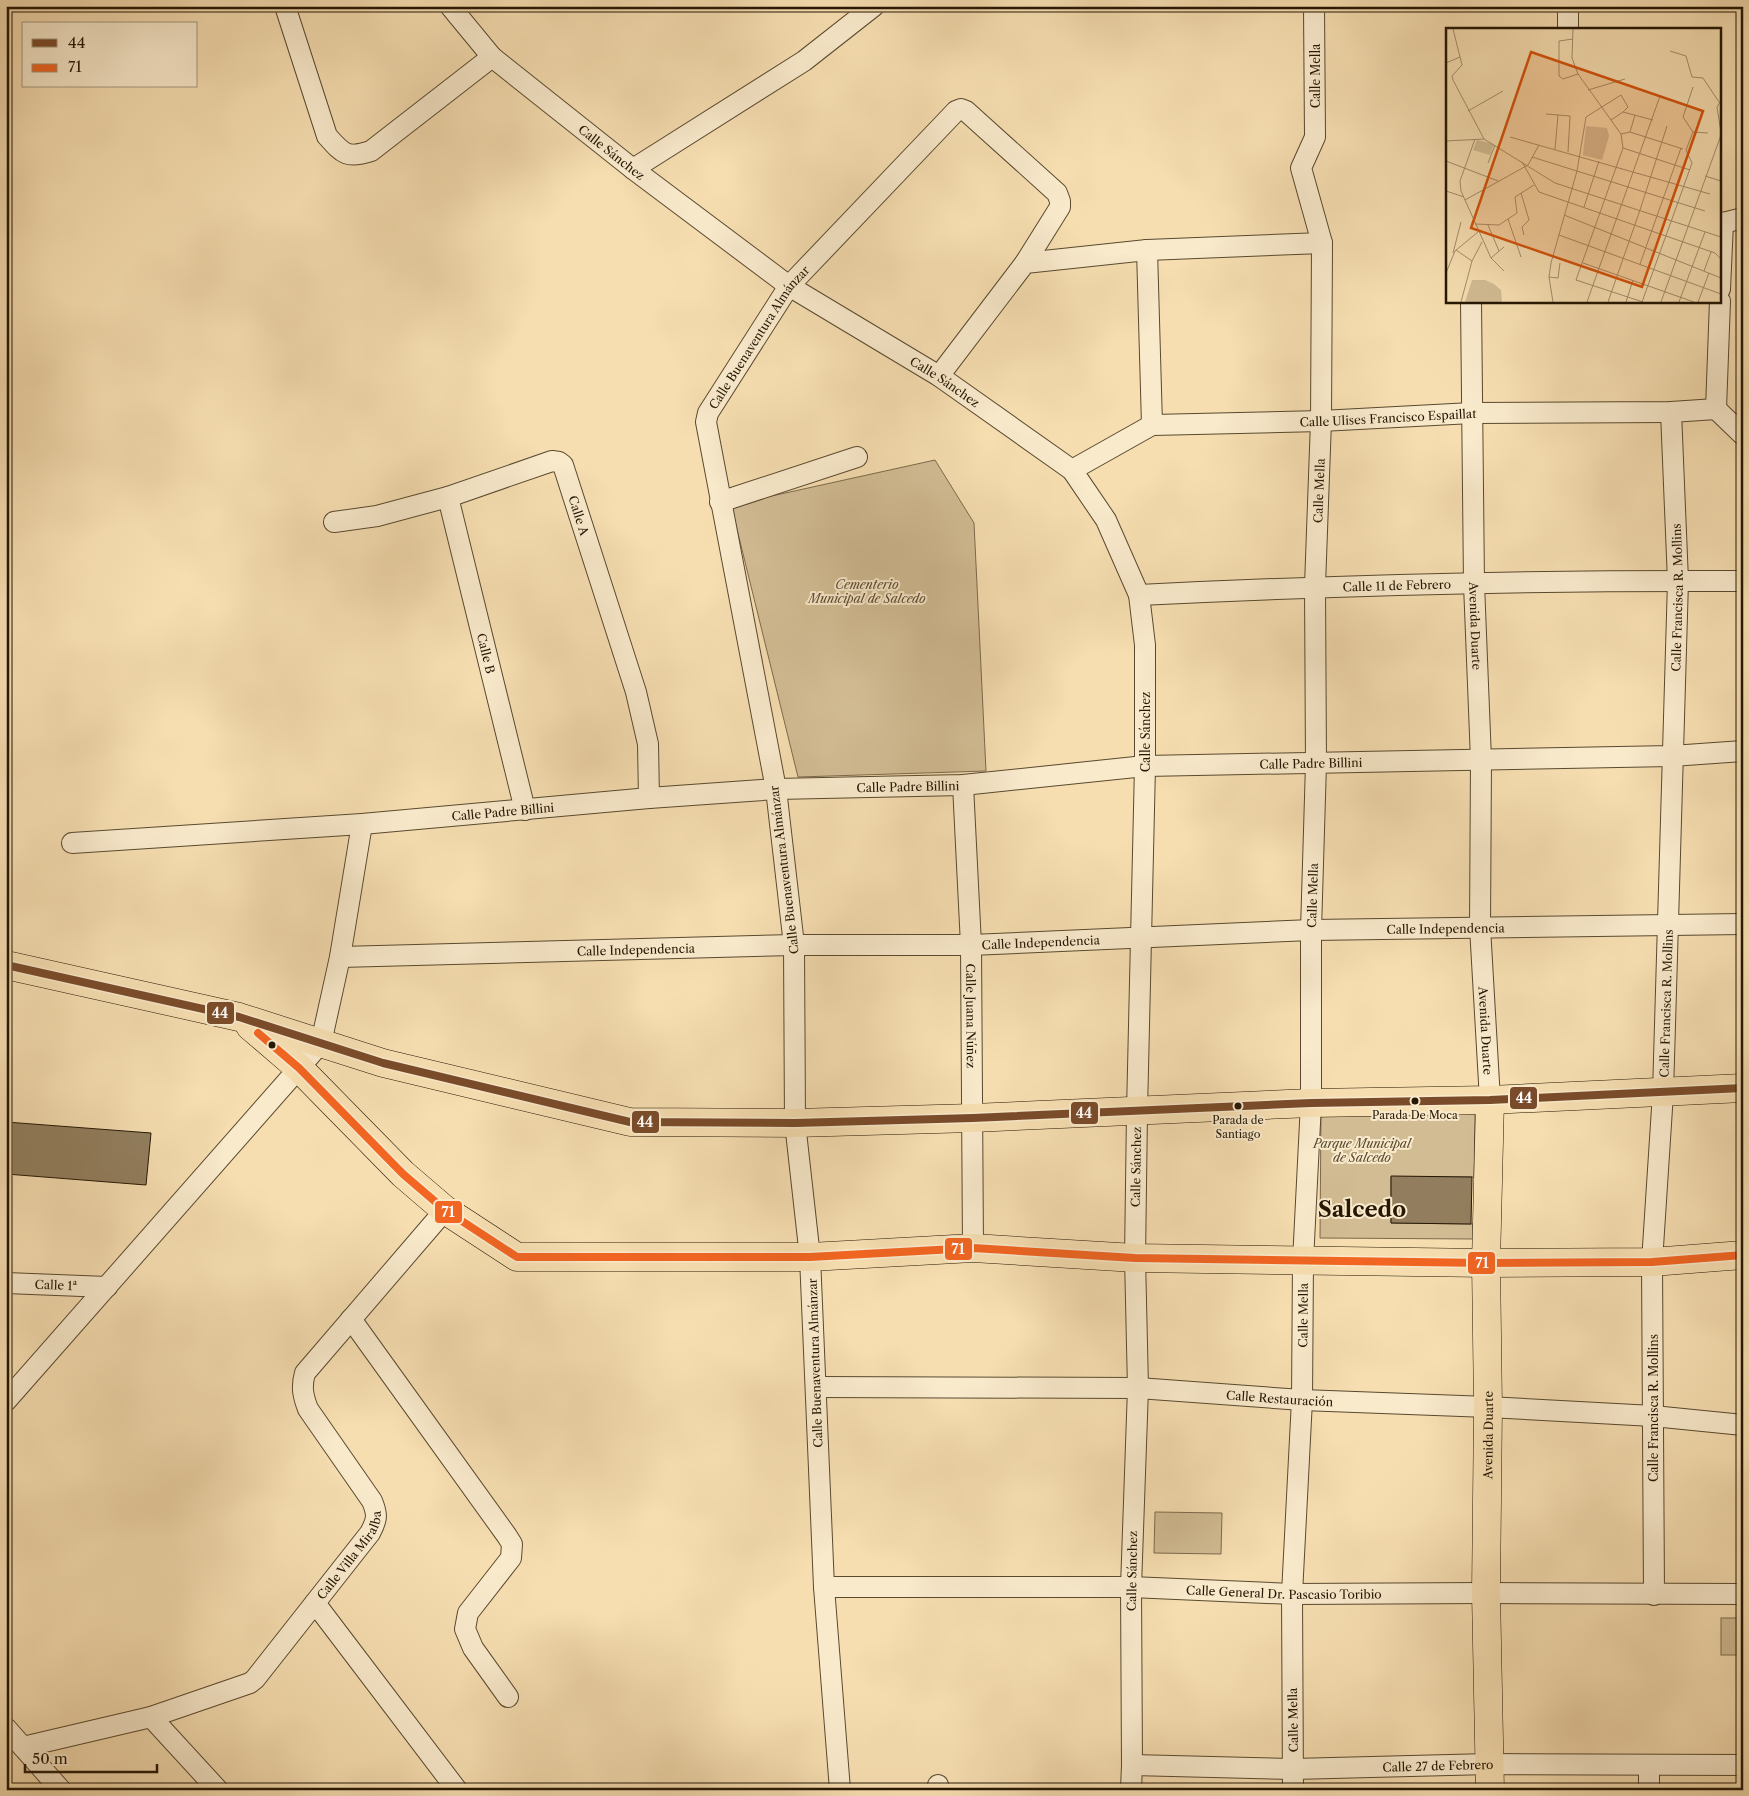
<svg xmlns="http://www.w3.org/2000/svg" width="1749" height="1796" viewBox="0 0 1749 1796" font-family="'Libre Caslon Text',serif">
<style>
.green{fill:#d2bc94;stroke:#7c6a4c}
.building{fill:#927e5e;stroke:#251704}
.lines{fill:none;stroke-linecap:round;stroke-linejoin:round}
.street-casing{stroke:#59492f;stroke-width:22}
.primary-casing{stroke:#251704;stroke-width:29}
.street{stroke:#f9eacc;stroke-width:20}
.primary{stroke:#f6deb1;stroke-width:28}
.bus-1-casing{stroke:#f9eacc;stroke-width:11}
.bus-2-casing{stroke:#f9eacc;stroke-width:11}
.bus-1{stroke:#7a4b2a;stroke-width:8}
.bus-2{stroke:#f26522;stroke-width:8}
.bus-dot{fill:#251704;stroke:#f9eacc;stroke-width:2}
.labels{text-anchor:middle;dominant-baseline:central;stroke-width:4;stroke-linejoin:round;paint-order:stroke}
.bus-label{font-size:11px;fill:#251704;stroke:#f9eacc}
.street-label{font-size:12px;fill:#251704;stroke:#f9eacc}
.park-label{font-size:12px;font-style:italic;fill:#59492f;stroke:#f9eacc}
.town-label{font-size:22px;font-weight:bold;fill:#251704;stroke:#f9eacc}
.inset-road{fill:none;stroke:#a28e6c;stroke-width:1}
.view{fill:#d4520b;fill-opacity:0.15;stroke:#d4520b;stroke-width:2.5}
.inset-edge{fill:none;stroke:#251704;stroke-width:2.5}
.line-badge{stroke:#f9eacc;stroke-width:2}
.badge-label{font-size:14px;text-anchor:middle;font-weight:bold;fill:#fff}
</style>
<rect width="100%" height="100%" fill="#f6deb1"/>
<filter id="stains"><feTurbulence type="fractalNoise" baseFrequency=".004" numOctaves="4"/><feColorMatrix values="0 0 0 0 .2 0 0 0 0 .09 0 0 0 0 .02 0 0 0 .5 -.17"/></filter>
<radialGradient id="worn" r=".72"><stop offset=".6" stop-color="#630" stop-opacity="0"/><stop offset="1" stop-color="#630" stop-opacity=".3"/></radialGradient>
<!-- green -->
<g class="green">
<path d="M 935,460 L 974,523 L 986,771 L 798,777 L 731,505 Z"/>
<path d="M 1321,1109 L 1475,1110 L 1474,1177 L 1391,1177 L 1391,1223 L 1473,1224 L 1473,1239 L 1320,1238 Z"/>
<path d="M 1155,1512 L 1222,1513 L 1221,1554 L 1154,1553 Z"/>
<rect x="1721" y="1618" width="22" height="37"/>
</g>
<!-- building -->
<g class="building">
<path d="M 6,1122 L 151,1133 L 146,1185 L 6,1174 Z"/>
<path d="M 1391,1176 L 1472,1177 L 1471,1224 L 1391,1223 Z"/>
</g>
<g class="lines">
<!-- street casing -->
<g class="street-casing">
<g id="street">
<path d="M 285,6 L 327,136 C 343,154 347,159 371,151 L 492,57"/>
<path id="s1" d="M 450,6 L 492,57 L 633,169 L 789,286 L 939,376 L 1072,470 L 1106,520 L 1139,595 L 1145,645 L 1145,766 L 1137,1112 L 1135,1258 L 1138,1388 L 1131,1587 L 1132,1765 L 1131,1790"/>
<path d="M 1568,6 L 1568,29"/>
<path d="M 633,169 L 804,61 L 874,6"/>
<path d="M 1720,222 L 1723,223 L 1743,218"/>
<path d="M 1147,250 L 1152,425"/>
<path d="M 1720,289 L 1723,223"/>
<path id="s2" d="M 1471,301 L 1474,584 L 1481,760 L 1480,927 L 1490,1100"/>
<path d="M 939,376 L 1025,263 L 1147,250 L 1322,243"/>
<path d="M 1716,409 L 1720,301"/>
<path d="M 1716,409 L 1743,435"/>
<path id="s3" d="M 1072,470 L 1152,425 L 1321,421 L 1472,413 L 1671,412 L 1716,409"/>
<path id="s4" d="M 448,497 L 525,810"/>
<path d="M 720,502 L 857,457"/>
<path id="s5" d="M 334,522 L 377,516 L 448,497 L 552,461 L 559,462 L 563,465 L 636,692 L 648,744 L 649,798"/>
<path id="s6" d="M 1139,595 C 1340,585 1541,580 1743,581"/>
<path id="s7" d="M 963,785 L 971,945 L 973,1248"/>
<path id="s8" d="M 72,843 L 362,824 L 649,798 L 776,789 L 963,785 L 1145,766 L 1672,756 L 1743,751"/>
<path id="s9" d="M 340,957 L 794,945 L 971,945 L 1311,930 L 1743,924"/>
<path d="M 6,1283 L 107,1287"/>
<path d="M 351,1319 L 507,1536 L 512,1544 L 511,1558 L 468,1613 L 465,1629 L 473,1648 L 508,1697"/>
<path id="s10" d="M 816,1387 L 1138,1388 L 1302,1400 L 1488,1407 L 1653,1416 L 1743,1425"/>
<path d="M 6,1401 L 321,1043 L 340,957 L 362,824"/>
<path id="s11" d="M 824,1587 L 1131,1587 L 1292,1594 L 1486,1593 L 1743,1594"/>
<path id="s12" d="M 1654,1595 L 1652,1262 L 1663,1093 L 1678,581 L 1671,412"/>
<path d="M 315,1603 L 457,1790"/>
<path d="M 151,1717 L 218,1790"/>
<path d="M 6,1728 L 61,1790"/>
<path id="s13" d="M 23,1747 L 151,1717 L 250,1683 L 255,1679 L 370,1533 C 377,1520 378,1515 372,1501 L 308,1409 C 303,1396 301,1387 305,1373 L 445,1210"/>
<path id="s14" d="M 1132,1765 L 1293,1769 L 1489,1764 L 1743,1765"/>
<path d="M 938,1785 L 939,1790"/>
<path id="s15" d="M 840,1790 L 824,1587 L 810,1257 L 795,1123 L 794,945 L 776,789 L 706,422 L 708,413 L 789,286 L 956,111 L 961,109 L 966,111 L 1057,193 L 1060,201 L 1060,207 L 1025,263"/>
<path id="s16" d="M 1293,1790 L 1292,1594 L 1302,1400 L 1303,1261 L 1311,1103 L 1311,930 L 1316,764 L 1315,586 L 1321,421 L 1322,243 L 1301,168 L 1315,137 L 1314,6"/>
<path d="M 1649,1790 L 1649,1765"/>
</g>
</g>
<!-- primary casing -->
<g class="primary-casing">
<g id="primary">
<path d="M 6,965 L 239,1017 L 383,1063 L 630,1122 L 795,1123 L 973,1118 L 1311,1103 L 1490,1100 L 1743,1088"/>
<path d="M 250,1026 L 299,1068 L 403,1174 L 445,1210 L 517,1257 L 810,1257 L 973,1248 L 1135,1258 L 1486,1263 L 1652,1262 L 1743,1255"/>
<path id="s17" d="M 1490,1790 L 1486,1593 L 1488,1407 L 1486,1263 L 1490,1100"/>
</g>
</g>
<!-- street -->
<use href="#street" class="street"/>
<!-- primary -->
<use href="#primary" class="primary"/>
<!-- bus-1 casing -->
<g class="bus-1-casing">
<path id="bus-1" d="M 6,965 L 239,1017 L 383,1063 L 630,1122 L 795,1123 L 973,1118 L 1311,1103 L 1490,1100 L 1743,1088"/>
</g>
<!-- bus-2 casing -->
<g class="bus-2-casing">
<path id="bus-2" d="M 258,1033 L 299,1068 L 403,1174 L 445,1210 L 517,1257 L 810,1257 L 973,1248 L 1135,1258 L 1486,1263 L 1652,1262 L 1743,1255"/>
</g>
<!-- bus-1 -->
<use href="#bus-1" class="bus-1"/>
<!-- bus-2 -->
<use href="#bus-2" class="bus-2"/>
</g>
<!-- markers -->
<g class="bus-dot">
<circle cx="272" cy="1045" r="4.5"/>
<circle cx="1415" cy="1101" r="4.5"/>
<circle cx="1238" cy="1106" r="4.5"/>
</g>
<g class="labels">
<!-- bus labels -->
<g class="bus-label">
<text x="1415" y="1115">Parada De Moca</text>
<text x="1238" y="1120">Parada de<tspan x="1238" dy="14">Santiago</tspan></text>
</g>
<!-- street labels -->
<g class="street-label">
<text transform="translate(1315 76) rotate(-90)">Calle Mella</text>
<text stroke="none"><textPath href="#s1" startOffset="219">Calle Sánchez</textPath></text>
<text stroke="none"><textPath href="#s15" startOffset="1478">Calle Buenaventura Almánzar</textPath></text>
<text stroke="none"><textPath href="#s1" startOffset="624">Calle Sánchez</textPath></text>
<text stroke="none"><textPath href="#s3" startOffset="328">Calle Ulises Francisco Espaillat</textPath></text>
<text stroke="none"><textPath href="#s16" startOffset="1300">Calle Mella</textPath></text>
<text stroke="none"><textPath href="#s5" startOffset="292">Calle A</textPath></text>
<text stroke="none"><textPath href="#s6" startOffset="258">Calle 11 de Febrero</textPath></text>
<text stroke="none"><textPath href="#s12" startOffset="998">Calle Francisca R. Mollins</textPath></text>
<text stroke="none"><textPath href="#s2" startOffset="325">Avenida Duarte</textPath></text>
<text stroke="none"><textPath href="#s4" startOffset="161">Calle B</textPath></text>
<text transform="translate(1145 732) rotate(-90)">Calle Sánchez</text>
<text stroke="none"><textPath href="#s8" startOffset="1242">Calle Padre Billini</textPath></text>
<text stroke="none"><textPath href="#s8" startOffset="838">Calle Padre Billini</textPath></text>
<text stroke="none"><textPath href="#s8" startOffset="432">Calle Padre Billini</textPath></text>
<text transform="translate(784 870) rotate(-97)">Calle Buenaventura Almánzar</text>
<text stroke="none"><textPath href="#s16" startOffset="895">Calle Mella</textPath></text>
<text stroke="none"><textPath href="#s9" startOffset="1106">Calle Independencia</textPath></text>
<text stroke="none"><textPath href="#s9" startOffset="701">Calle Independencia</textPath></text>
<text stroke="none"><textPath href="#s9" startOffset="296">Calle Independencia</textPath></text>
<text stroke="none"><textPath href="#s12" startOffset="592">Calle Francisca R. Mollins</textPath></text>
<text stroke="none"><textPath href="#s7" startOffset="231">Calle Juana Núñez</textPath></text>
<text stroke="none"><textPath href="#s2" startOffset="730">Avenida Duarte</textPath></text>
<text transform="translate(1136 1167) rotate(-89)">Calle Sánchez</text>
<text transform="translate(56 1285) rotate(2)">Calle 1ª</text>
<text stroke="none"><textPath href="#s16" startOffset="475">Calle Mella</textPath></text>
<text transform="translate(815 1363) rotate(-92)">Calle Buenaventura Almánzar</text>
<text stroke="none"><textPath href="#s10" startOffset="464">Calle Restauración</textPath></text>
<text transform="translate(1653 1408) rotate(-90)">Calle Francisca R. Mollins</text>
<text stroke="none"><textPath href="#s17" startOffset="355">Avenida Duarte</textPath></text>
<text stroke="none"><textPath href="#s13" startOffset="399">Calle Villa Miralba</textPath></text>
<text transform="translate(1132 1571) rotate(-89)">Calle Sánchez</text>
<text stroke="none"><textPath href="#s11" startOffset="460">Calle General Dr. Pascasio Toribio</textPath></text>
<text transform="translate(1293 1720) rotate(-91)">Calle Mella</text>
<text stroke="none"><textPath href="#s14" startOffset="306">Calle 27 de Febrero</textPath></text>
</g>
<!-- park labels -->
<g class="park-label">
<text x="867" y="584">Cementerio<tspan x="867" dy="14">Municipal de Salcedo</tspan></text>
<text x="1362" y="1143">Parque Municipal<tspan x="1362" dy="14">de Salcedo</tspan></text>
</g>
<!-- town labels -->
<g class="town-label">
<text x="1362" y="1209">Salcedo</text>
</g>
</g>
<!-- overview -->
<g transform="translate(1446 28)">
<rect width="275" height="275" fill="#f6deb1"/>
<path d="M 140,98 L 161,100 L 163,108 L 156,132 L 137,127 ZM 31,112 L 48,116 L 44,127 L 27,122 ZM 26,252 L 39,252 L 48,256 L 55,262 L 56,274 L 19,274 Z" fill="#d2bc94"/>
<path class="inset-road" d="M 7,1 L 16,37 L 6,48 L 7,52 L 38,111M 127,1 L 126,30 L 132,46 L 175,106 L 177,120 L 130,252 L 197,274M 127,11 L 113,13 L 113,48 L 117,51 L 132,46M 224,23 L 240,28 L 246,49 L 257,50 L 273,74M 0,35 L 14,29M 247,59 L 237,89 L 247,104 L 262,105M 142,62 L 179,51M 275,72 L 271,79 L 275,104M 22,83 L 57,63M 100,86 L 124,88 L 122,124M 165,92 L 177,84 L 207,92M 184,104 L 189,87M 175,106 L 184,104 L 237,121M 64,109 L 264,166M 29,111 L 14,153 L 15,163 L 45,230 L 58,243M 0,113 L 38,111 L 109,155 L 275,209M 177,120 L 244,142M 109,121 L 112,87M 240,122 L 247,104M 86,129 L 259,183M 0,133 L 52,153M 76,134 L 93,164 L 269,225 L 275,231M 42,135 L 49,117M 259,148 L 275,153M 0,163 L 18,169M 75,165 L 83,192 L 76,199 L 78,207M 19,172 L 82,137 L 93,117M 138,179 L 153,133M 194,182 L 221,98M 118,187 L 275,250M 62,191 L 75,229M 226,191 L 246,135 L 240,122M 29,196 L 53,197 L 71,185 L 69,169 L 88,157M 42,197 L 53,223M 113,207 L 275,266M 10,222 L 26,233M 7,225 L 15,194M 45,230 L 58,219M 137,235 L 248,274M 194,236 L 235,120M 258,243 L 265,224M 0,245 L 9,223 L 32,204M 103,249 L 112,250 L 114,235M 15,274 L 26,233 L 36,214M 107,274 L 103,249 L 105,235 L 131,143 L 140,89 L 175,67 L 182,79 L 177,84M 141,274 L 214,68M 162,274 L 194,182M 180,274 L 187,252M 196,274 L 226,191M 215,274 L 275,107M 233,274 L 259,204M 252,274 L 263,245"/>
<path class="view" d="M 85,24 L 257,83 L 196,259 L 25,200 Z"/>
<rect width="275" height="275" class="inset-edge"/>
</g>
<g class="line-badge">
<rect x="206" y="1001" width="29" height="24" rx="5" fill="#7a4b2a"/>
<rect x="1509" y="1086" width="29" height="24" rx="5" fill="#7a4b2a"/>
<rect x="1070" y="1101" width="29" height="24" rx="5" fill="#7a4b2a"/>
<rect x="631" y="1110" width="29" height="24" rx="5" fill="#7a4b2a"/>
<rect x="434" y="1200" width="29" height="24" rx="5" fill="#f26522"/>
<rect x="944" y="1237" width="29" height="24" rx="5" fill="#f26522"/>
<rect x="1467" y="1251" width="29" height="24" rx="5" fill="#f26522"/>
</g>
<g class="badge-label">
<text x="220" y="1018">44</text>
<text x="1524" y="1103">44</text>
<text x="1084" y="1118">44</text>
<text x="645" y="1127">44</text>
<text x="448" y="1217">71</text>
<text x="958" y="1254">71</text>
<text x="1482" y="1268">71</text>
</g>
<!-- margin -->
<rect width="1749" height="1796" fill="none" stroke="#f6deb1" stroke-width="25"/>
<rect x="8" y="8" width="1734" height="1781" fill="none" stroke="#251704" stroke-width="2.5"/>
<rect x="12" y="12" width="1724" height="1771" fill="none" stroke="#251704"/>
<!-- legend -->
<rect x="22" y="22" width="175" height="65" fill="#f9eacc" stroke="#a4967c"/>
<rect x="32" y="39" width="25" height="8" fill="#7a4b2a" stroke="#a4967c"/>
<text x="68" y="48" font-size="15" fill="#251704">44</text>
<rect x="32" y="64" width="25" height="8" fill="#f26522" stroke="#a4967c"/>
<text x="68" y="72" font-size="15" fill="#251704">71</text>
<!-- scale -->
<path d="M25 1764v8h132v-8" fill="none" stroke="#251704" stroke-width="2.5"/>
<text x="32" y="1764" font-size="15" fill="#251704" stroke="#f9eacc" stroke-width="4" paint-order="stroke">50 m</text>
<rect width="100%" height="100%" filter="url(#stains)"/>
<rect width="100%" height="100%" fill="url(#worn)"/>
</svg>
